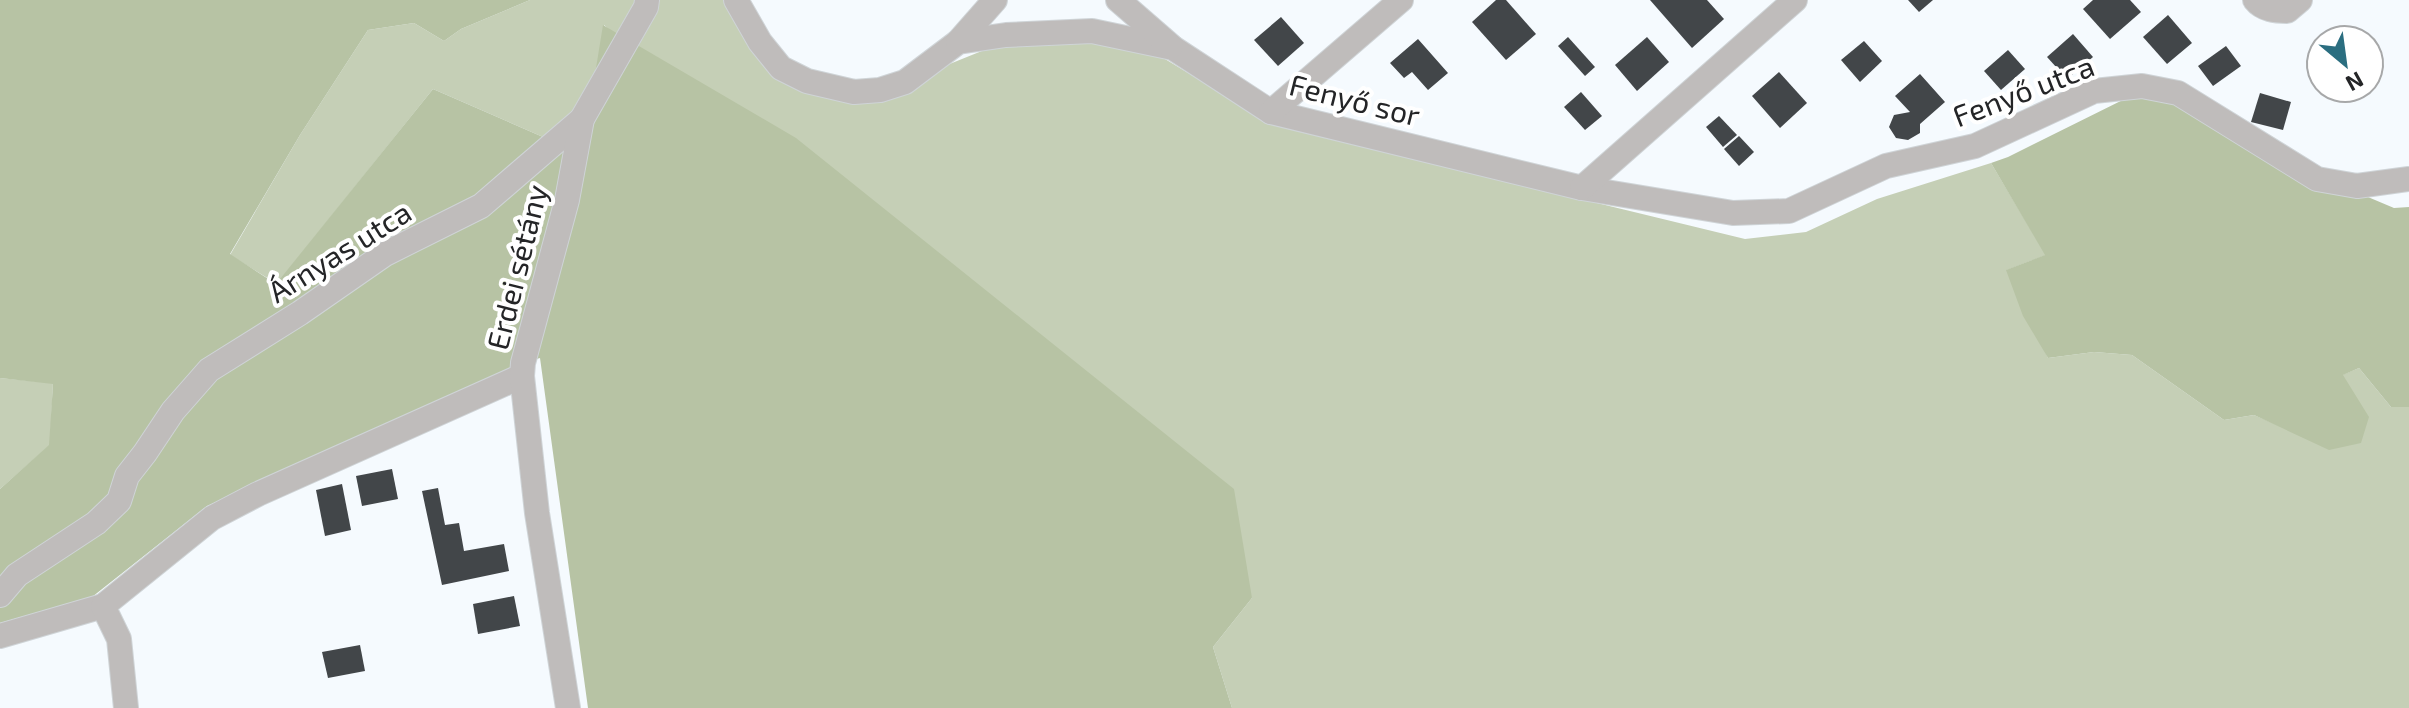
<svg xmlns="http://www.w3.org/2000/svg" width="2409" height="708" viewBox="0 0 2409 708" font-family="'Exo 2',sans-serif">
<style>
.green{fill:#c5cfb6}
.forest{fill:#b7c3a4}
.building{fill:#424649}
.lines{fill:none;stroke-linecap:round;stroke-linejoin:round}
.minor-casing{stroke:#cfd4d7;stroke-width:26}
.minor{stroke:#bfbcbb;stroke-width:24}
.labels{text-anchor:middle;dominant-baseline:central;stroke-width:8;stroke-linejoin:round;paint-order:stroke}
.street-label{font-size:30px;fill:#242527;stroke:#fff}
</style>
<rect width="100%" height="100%" fill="#f5fafe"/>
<!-- green -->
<g class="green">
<path d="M 530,0 L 739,0 L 785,63 L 846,89 L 905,82 L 1014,38 L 1078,41 L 1160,56 L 1218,91 L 1296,130 L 1745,239 L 1806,232 L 1877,199 L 1991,163 L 2046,255 L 2007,270 L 2048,358 L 2094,352 L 2132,355 L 2224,420 L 2254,415 L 2282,427 L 2342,375 L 2359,368 L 2391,407 L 2409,407 L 2409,708 L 1232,708 L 1213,647 L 1252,598 L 604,25 L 582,154 L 433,89 L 277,284 L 230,255 L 300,135 L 368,30 L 414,23 L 444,41 L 461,29 Z"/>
<path d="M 0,378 L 53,383 L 50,445 L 0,489 Z"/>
</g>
<!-- forest -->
<g class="forest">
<path d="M 0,0 L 530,0 L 461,29 L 444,41 L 414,23 L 368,30 L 300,135 L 230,254 L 276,284 L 433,89 L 582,154 L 603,25 L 796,138 L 1234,489 L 1252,598 L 1213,647 L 1232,708 L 588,708 L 540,358 L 523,363 L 207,506 L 92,597 L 0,623 L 0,489 L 49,445 L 53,384 L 0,378 Z"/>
<path d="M 2167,78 L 2330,181 L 2394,208 L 2409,207 L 2409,407 L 2391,407 L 2359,368 L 2343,375 L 2369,417 L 2361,443 L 2329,450 L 2254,415 L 2224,420 L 2132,355 L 2094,352 L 2048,358 L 2023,316 L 2006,270 L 2045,255 L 1991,163 L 2008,157 Z"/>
</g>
<!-- building -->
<g class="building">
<path d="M 1496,0 L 1506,0 L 1536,34 L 1506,60 L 1472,22 Z"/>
<path d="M 1650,0 L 1707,0 L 1724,19 L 1692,48 Z"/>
<path d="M 1908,0 L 1933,0 L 1919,12 Z"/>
<path d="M 2093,0 L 2130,0 L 2141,12 L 2110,39 L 2083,9 Z"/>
<path d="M 2168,15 L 2192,43 L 2167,64 L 2143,37 Z"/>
<path d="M 1281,17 L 1304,43 L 1278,66 L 1254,40 Z"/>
<path d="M 2073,34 L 2093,57 L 2067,79 L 2047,57 Z"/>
<path d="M 1568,37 L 1595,67 L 1585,76 L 1558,46 Z"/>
<path d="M 1647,37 L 1669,62 L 1637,91 L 1615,65 Z"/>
<path d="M 1418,39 L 1448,73 L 1428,90 L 1412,72 L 1404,78 L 1390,63 Z"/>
<path d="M 1864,41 L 1882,61 L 1860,82 L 1841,60 Z"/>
<path d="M 2226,46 L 2241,66 L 2213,86 L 2198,66 Z"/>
<path d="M 2008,50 L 2025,69 L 2001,90 L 1984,71 Z"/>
<path d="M 1779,72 L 1807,103 L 1780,128 L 1752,96 Z"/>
<path d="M 1920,74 L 1945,102 L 1920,124 L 1920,133 L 1908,140 L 1896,138 L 1889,127 L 1894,115 L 1910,112 L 1895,96 Z"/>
<path d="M 1581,92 L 1602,116 L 1585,130 L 1564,107 Z"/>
<path d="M 2260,93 L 2291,102 L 2283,130 L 2251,122 Z"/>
<path d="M 1719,116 L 1737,135 L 1723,147 L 1706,127 Z"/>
<path d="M 1739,136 L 1754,152 L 1739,166 L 1724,149 Z"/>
<path d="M 392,469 L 398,499 L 362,506 L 356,476 Z"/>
<path d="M 342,484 L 351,530 L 325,536 L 316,490 Z"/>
<path d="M 438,488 L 445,525 L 459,523 L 464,551 L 504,544 L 509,571 L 442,585 L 422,491 Z"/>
<path d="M 514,596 L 520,626 L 478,634 L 473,604 Z"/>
<path d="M 360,645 L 365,671 L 328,678 L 322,652 Z"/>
</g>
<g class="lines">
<!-- minor casing -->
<g class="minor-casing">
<g id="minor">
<path d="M 736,0 L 760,42 L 781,68 L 807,81 L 854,92 L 880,90 L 905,82 L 958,42 L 1006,35 L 1092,31 L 1173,48 L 1271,112 L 1582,188 L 1733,213 L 1789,211 L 1886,166 L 1975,146 L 2094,91 L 2142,86 L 2178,93 L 2317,179 L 2357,186 L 2409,179"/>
<path d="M 1118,0 L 1171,46"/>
<path d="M 2255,0 C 2263,10 2276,11 2287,11 L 2300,0"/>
<path d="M 958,42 L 995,0"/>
<path d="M 1271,112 L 1401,0"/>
<path d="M 1582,188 L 1795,0"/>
<path d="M 0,595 L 17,575 L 96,523 L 119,501 L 127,476 L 145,453 L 173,411 L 209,370 L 300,313 L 385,254 L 481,206 L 582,119"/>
<path d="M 0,636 L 103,606"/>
<path d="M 126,708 L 119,639 L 103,606 L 212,518 L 258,494 L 522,376"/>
<path d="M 568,708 L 537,513 L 522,376 L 523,363 L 567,200 L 582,119 L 646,7 L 647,0"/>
</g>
</g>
<!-- minor -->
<use href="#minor" class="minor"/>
</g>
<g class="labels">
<!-- street labels -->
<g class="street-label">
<text transform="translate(2023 90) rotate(-21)">Fenyő utca</text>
<text transform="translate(1355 99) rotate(14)">Fenyő sor</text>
<text transform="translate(339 251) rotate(-32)">Árnyas utca</text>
<text transform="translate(516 267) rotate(-76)">Erdei sétány</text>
</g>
</g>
<!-- north arrow -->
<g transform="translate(2345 64) rotate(151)"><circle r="38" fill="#ffffff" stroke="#a7a8a9" stroke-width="2"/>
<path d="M0-6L14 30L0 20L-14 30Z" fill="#2b6e80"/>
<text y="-12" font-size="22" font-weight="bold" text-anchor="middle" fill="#242527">N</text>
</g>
</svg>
